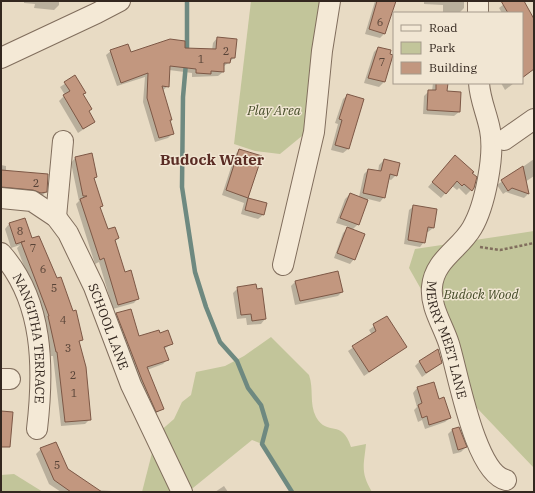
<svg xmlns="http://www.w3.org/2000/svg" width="535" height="493" viewBox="0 0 535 493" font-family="'IBM Plex Serif',serif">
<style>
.green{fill:#c2c59a}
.shadow{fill:#0003}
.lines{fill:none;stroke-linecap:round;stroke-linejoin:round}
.stream{stroke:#6e8980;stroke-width:4.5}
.building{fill:#c2977f;stroke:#7d5846}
.minor-casing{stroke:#816e5d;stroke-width:22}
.path{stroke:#816e5d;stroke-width:2.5;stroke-dasharray:3 2;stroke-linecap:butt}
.minor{stroke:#f4e9d6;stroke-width:20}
.labels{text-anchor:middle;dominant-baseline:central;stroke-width:3;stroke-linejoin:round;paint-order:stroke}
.number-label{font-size:11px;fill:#574337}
.park-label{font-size:13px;font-style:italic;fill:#454c28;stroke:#f1e6d3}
.street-label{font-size:13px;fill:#33271f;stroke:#f1e6d3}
.quarter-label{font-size:15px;font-weight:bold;fill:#5a2c24;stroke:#f1e6d3}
</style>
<rect width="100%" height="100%" fill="#e8dbc4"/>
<!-- green -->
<g class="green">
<path d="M 251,1 L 323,1 L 308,131 L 280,154 L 255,151 L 234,144 Z"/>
<path d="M 534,231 L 534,468 L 457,387 L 426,298 L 409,268 L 415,249 Z"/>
<path d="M 271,337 L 309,375 C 314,389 309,403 316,417 C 327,437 342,418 351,447 L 366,444 C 364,465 360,472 372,492 L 292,492 L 262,444 L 252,440 L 188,492 L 158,433 L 174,419 L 182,402 L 191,395 L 196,372 L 225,366 L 244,356 Z"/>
<path d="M 154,445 L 176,492 L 142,492 Z"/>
<path d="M 14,474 L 43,492 L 1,492 L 1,475 Z"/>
</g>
<!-- shadow -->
<g class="shadow">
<path d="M 24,1 L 59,1 L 59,5 L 54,10 L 34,8 L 35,4 L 24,3 Z"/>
<path d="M 375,1 L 395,1 L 384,34 L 380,38 L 365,34 Z"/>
<path d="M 424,1 L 464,1 L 464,8 L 459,13 L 443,12 L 443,5 L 424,4 Z"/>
<path d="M 508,1 L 523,1 L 534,21 L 534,69 L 522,78 L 522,13 L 502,13 L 499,8 Z"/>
<path d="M 217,38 L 234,58 L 223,67 L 223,72 L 218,76 L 192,77 L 192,73 L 169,70 L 168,86 L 162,91 L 171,119 L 169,121 L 173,133 L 168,138 L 155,142 L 143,102 L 145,77 L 117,86 L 106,55 L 111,51 L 131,53 L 183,49 L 212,50 L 213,43 Z"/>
<path d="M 378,48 L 391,56 L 384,82 L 379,87 L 364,83 L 374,52 Z"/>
<path d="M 75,77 L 88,112 L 94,122 L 78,133 L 59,101 L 65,95 L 60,87 Z"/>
<path d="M 433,83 L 447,83 L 446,92 L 459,112 L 454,116 L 423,114 L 424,96 L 429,91 L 432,91 Z"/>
<path d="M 501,83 L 514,83 L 505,90 Z"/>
<path d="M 348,95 L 363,100 L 348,149 L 343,153 L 331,150 L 338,124 L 335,123 L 343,99 Z"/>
<path d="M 239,150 L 260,157 L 247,199 L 266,204 L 263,215 L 258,219 L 241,214 L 244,203 L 222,195 L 235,155 Z"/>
<path d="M 75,158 L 96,177 L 94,179 L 102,205 L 99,208 L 107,230 L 118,238 L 114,242 L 125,273 L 138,298 L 134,303 L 113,309 L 99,262 L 95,264 L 76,204 L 79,201 L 71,163 Z"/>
<path d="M 534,159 L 534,176 L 525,182 L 528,194 L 524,198 L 506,192 L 503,194 L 497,185 Z"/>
<path d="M 384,160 L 396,175 L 391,180 L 388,179 L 384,197 L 380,202 L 368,199 L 358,224 L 352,230 L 354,259 L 350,264 L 334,258 L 343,233 L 349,227 L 336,223 L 345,199 L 350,194 L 359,197 L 364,174 L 368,170 L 378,172 L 379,165 Z"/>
<path d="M 451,161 L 471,173 L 473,188 L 466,195 L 459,188 L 457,190 L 452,186 L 441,198 L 428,187 Z"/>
<path d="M 1,165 L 6,166 L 6,172 L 46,192 L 42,196 L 1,191 Z"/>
<path d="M 414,206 L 433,228 L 428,232 L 426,232 L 424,242 L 420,247 L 404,244 L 409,210 Z"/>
<path d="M 24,219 L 31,240 L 82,339 L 78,343 L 90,419 L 85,424 L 61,426 L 53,356 L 51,356 L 44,322 L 45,320 L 17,248 L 20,245 L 11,248 L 5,229 L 9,224 Z"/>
<path d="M 296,281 L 342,292 L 338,296 L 295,305 L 291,286 Z"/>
<path d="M 238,288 L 265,319 L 261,324 L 247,325 L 246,318 L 237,319 L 233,293 Z"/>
<path d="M 117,314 L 139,337 L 159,335 L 172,344 L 164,349 L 167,360 L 163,364 L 147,370 L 163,408 L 152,416 L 112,319 Z"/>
<path d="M 386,317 L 406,347 L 364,376 L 348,351 L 372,335 L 369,330 Z"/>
<path d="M 419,362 L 441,363 L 422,377 L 415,366 Z"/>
<path d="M 433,383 L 438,400 L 450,418 L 445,422 L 425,429 L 422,420 L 418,422 L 414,410 L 417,407 L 413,393 L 417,388 Z"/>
<path d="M 452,430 L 466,447 L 461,452 L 453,454 L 448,434 Z"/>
<path d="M 41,449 L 97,490 L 127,492 L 61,492 L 49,484 L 36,454 Z"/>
<path d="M 224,486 L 228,492 L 215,492 Z"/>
</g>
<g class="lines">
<!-- stream -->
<g class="stream">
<path d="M 187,1 L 187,53"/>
<path d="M 186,63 L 183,97 L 182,187 L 195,272 L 206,307 L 220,342 L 237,361 L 248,388 L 261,405 L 267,425 L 262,444 L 292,492"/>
</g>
</g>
<!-- building -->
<g class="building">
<path d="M 377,1 L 396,1 L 385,34 L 369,29 Z"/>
<path d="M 501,1 L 524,1 L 534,19 L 534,69 L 522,78 L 522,13 L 508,13 Z"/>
<path d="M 217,37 L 237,39 L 235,58 L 231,58 L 230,63 L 224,63 L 224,72 L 211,71 L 211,74 L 196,73 L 196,69 L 170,66 L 169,87 L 162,86 L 172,120 L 170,120 L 174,134 L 159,138 L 147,98 L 148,73 L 121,83 L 110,50 L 128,44 L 131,52 L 170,39 L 185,41 L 185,48 L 216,49 Z"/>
<path d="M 378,47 L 391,50 L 390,54 L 393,55 L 385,82 L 368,78 Z"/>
<path d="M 75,75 L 86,93 L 83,94 L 92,109 L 89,111 L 95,122 L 83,129 L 63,95 L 70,91 L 64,82 Z"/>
<path d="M 436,83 L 448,83 L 447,91 L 461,92 L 460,112 L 427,110 L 428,90 L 436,90 Z"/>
<path d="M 347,94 L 364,99 L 349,149 L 335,145 L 342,120 L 339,119 Z"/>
<path d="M 239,149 L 262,156 L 248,198 L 226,190 Z"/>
<path d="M 92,153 L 97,177 L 94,178 L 103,206 L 100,207 L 108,229 L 115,227 L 119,238 L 115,240 L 125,272 L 131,270 L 139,299 L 118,305 L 104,258 L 100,260 L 80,199 L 87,196 L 83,196 L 75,157 Z"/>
<path d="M 455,155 L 474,172 L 472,173 L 477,177 L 474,188 L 472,191 L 464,184 L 462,186 L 457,181 L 446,194 L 432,182 Z"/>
<path d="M 384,159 L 400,163 L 397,176 L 390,174 L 385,198 L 363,193 L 368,169 L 381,171 Z"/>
<path d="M 523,166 L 529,194 L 512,188 L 508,191 L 501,180 Z"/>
<path d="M 1,170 L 48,174 L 47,192 L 41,193 L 33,190 L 1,187 Z"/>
<path d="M 350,193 L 368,200 L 359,225 L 340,218 Z"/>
<path d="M 248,198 L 267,203 L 264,215 L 245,210 Z"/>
<path d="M 413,205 L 437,209 L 434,228 L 428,227 L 425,243 L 408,240 Z"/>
<path d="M 25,218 L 32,238 L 39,236 L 57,278 L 61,277 L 73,311 L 76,310 L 83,340 L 79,341 L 86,367 L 91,420 L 65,422 L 57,352 L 56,352 L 48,316 L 49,316 L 21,242 L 25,241 L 16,244 L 9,223 Z"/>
<path d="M 347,227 L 365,234 L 355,260 L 337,253 Z"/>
<path d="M 338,271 L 343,292 L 300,301 L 295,281 Z"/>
<path d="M 256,284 L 257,289 L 262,288 L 266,319 L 252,321 L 251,314 L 241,315 L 237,287 Z"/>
<path d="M 131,309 L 139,336 L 159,330 L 160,333 L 168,330 L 173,344 L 164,347 L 169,360 L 147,367 L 164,409 L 156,412 L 142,380 L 116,313 Z"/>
<path d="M 387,316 L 407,347 L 369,372 L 352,346 L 376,331 L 373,324 Z"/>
<path d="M 438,349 L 442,363 L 426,373 L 419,361 Z"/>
<path d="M 434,382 L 439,399 L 444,397 L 451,418 L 429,425 L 427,416 L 422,418 L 418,405 L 422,403 L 417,387 Z"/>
<path d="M 1,411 L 13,412 L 10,447 L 1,447 Z"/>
<path d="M 459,427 L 467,447 L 458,450 L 452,429 Z"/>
<path d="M 56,442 L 68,469 L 102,492 L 71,492 L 54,480 L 40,448 Z"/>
</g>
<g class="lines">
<!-- minor casing -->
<g class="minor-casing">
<g id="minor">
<path d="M 478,13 L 478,1"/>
<path d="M 1,58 L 97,13 L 120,1"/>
<path id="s1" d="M 479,83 C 480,100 487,114 490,130 C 495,155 485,206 472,228 C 460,249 434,260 432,287 C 430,307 443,325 449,344 C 458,373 475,473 506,480"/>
<path d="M 504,140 L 534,119"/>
<path id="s2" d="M 1,198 L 32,201 L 56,217 L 68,233 L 94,287 L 131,385 L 182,492"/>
<path d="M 56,217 L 63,141"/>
<path id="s3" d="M 1,253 C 44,301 44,369 37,429"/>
<path d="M 283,265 L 314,132 L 322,51 L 330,1"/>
<path d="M 1,379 L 10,379"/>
</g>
</g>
<!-- path -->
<path class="path" d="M 480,247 L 500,250 L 534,243"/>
<!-- minor -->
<use href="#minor" class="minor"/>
</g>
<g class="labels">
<!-- number labels -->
<g class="number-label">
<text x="380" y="22">6</text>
<text x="226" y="51">2</text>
<text x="201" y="59">1</text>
<text x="382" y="62">7</text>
<text x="36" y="183">2</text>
<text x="20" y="231">8</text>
<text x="33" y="248">7</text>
<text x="43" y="269">6</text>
<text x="54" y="288">5</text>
<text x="63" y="320">4</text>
<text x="68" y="348">3</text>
<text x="73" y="375">2</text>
<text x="74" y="393">1</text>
<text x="57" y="465">5</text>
</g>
<!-- park labels -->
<g class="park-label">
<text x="274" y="110">Play Area</text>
<text x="481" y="294">Budock Wood</text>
</g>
<!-- street labels -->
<g class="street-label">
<text stroke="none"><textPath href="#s2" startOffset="182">SCHOOL LANE</textPath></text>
<text stroke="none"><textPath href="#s3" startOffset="93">NANGITHA TERRACE</textPath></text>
<text stroke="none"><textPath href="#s1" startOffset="277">MERRY MEET LANE</textPath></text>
</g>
<!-- quarter labels -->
<g class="quarter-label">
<text x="212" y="159">Budock Water</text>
</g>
</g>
<!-- border -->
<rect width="535" height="493" fill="none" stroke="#33271f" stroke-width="4"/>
<!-- legend -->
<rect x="393" y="12" width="130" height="72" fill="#f1e6d3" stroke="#a59a8b"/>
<rect x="401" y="25" width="20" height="6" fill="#f4e9d6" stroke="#a59a8b"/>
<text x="429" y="32" font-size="12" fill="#33271f">Road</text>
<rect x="401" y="42" width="20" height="12" fill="#c2c59a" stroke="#a59a8b"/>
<text x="429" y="52" font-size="12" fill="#33271f">Park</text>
<rect x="401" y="62" width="20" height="12" fill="#c2977f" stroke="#a59a8b"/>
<text x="429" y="72" font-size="12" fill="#33271f">Building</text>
</svg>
